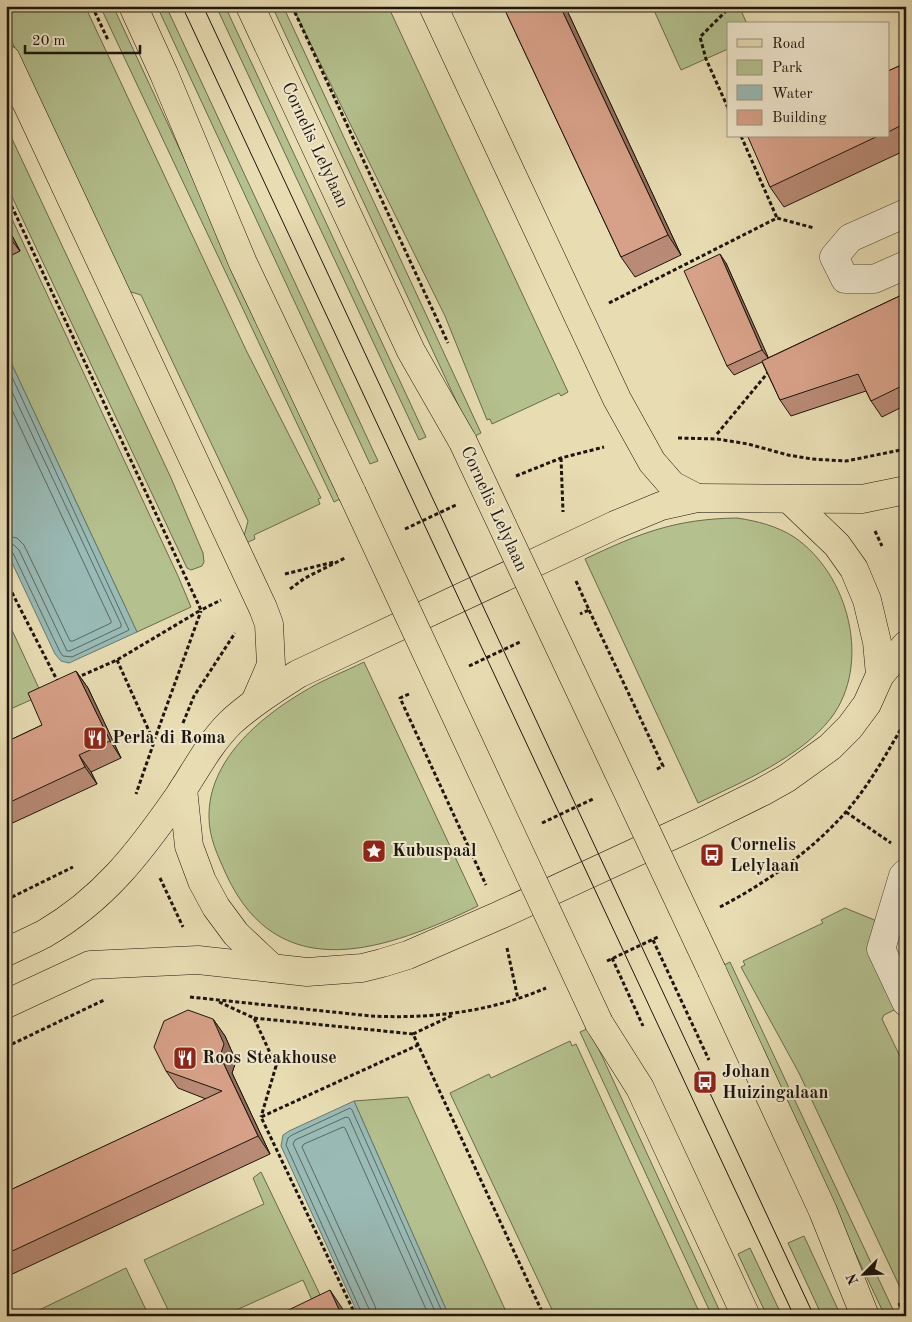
<svg xmlns="http://www.w3.org/2000/svg" width="912" height="1322" viewBox="0 0 912 1322" font-family="'Old Standard TT',serif">
<style>
.green{fill:#b4c08e;stroke:#686a4d}
.water{fill:#99bab5;stroke:#677871}
.lines{fill:none;stroke-linecap:round;stroke-linejoin:round}
.shore{stroke:#5b6860;stroke-width:1}
.minor-casing{stroke:#504736;stroke-width:29}
.major-casing{stroke:#1d150c;stroke-width:29}
.path{stroke:#1d150c;stroke-width:3;stroke-dasharray:4 2.5;stroke-linecap:butt}
.minor{stroke:#f0e8ce;stroke-width:28}
.major{stroke:#e8dcb3;stroke-width:28}
.tram{stroke:#1d150c;stroke-width:1}
.major-bridge-casing{stroke:#1d150c;stroke-width:29;stroke-linecap:butt}
.major-bridge{stroke:#e8dcb3;stroke-width:28}
.wall{fill:#b98a75;stroke:#1d150c}
.shaded-wall{fill:#96705f;stroke:#1d150c}
.building{fill:#d7a088;stroke:#1d150c}
.labels{text-anchor:middle;dominant-baseline:central;stroke-width:4;stroke-linejoin:round;paint-order:stroke}
.street-label{font-size:18px;fill:#1d150c;stroke:#f0e8ce}
.poi-label{font-size:18px;font-weight:bold;fill:#1d150c;stroke:#f0e8ce;text-anchor:start}
</style>
<rect width="100%" height="100%" fill="#e8dcb3"/>
<filter id="stains"><feTurbulence type="fractalNoise" baseFrequency=".004" numOctaves="4"/><feColorMatrix values="0 0 0 0 .2 0 0 0 0 .09 0 0 0 0 .02 0 0 0 .5 -.17"/></filter>
<radialGradient id="worn" r=".72"><stop offset=".6" stop-color="#630" stop-opacity="0"/><stop offset="1" stop-color="#630" stop-opacity=".3"/></radialGradient>
<!-- green -->
<g class="green">
<path d="M 6,6 L 85,6 L 246,350 L 321,498 L 318,499 L 320,504 L 254,535 L 255,539 L 246,543 L 244,536 L 248,521 L 141,295 L 128,291 L 6,29 Z"/>
<path d="M 100,6 L 113,6 L 342,498 L 334,502 Z"/>
<path d="M 157,6 L 166,6 L 378,461 L 370,464 Z"/>
<path d="M 216,6 L 225,6 L 426,437 L 419,440 Z"/>
<path d="M 272,6 L 283,6 L 481,433 L 473,437 Z"/>
<path d="M 292,6 L 388,6 L 568,392 L 561,396 L 559,393 L 492,424 L 490,419 L 487,420 L 445,316 Z"/>
<path d="M 652,6 L 739,6 L 747,24 L 728,24 L 728,49 L 681,70 Z"/>
<path d="M 6,126 L 171,478 L 203,553 L 204,562 L 202,566 L 191,570 L 187,568 L 6,184 Z"/>
<path d="M 6,206 L 178,576 L 191,607 L 137,632 L 6,352 L 6,258 L 19,251 L 6,224 Z"/>
<path d="M 737,518 C 757,521 777,526 794,537 C 849,574 872,664 831,718 C 801,757 742,782 698,803 L 585,559 C 640,533 675,519 737,518 Z"/>
<path d="M 6,617 L 42,695 L 6,711 Z"/>
<path d="M 364,662 L 478,906 C 389,949 279,990 226,874 C 218,856 209,838 209,817 C 208,761 259,718 303,692 C 322,680 344,672 364,662 Z"/>
<path d="M 845,908 L 877,921 L 902,1006 L 884,1015 L 882,1019 L 906,1069 L 906,1300 L 799,1073 L 741,967 L 745,965 L 743,961 L 823,923 L 821,920 Z"/>
<path d="M 730,962 L 896,1316 L 885,1316 L 720,967 Z"/>
<path d="M 589,1028 L 722,1316 L 712,1316 L 580,1032 Z"/>
<path d="M 570,1041 L 572,1046 L 576,1044 L 701,1316 L 555,1316 L 450,1093 L 489,1074 L 491,1078 Z"/>
<path d="M 408,1097 L 508,1316 L 449,1316 L 354,1101 Z"/>
<path d="M 261,1172 L 325,1305 L 316,1309 L 303,1280 L 223,1316 L 171,1316 L 144,1260 L 264,1204 L 253,1178 Z"/>
<path d="M 804,1236 L 841,1316 L 822,1316 L 788,1243 Z"/>
<path d="M 750,1248 L 782,1316 L 767,1316 L 738,1254 Z"/>
<path d="M 126,1268 L 149,1316 L 39,1316 L 37,1311 Z"/>
</g>
<!-- water -->
<g class="water">
<path d="M 6,352 L 137,632 L 69,663 L 61,661 L 55,654 L 6,550 Z"/>
<path d="M 354,1101 L 449,1316 L 359,1316 L 281,1146 L 283,1135 L 289,1131 Z"/>
</g>
<g class="lines">
<!-- shore -->
<g class="shore">
<path d="M 6,364 L 129,630 L 72,657 L 63,656 L 60,652 L 13,553 L 6,550"/>
<path d="M 6,379 L 121,624 L 121,627 L 70,651 L 67,651 L 19,550 L 14,545 L 6,543"/>
<path d="M 6,397 L 111,621 L 111,623 L 73,641 L 70,641 L 24,545 L 17,538 L 6,536"/>
<path d="M 363,1316 L 286,1145 L 288,1138 L 292,1135 L 350,1108 L 352,1110 L 444,1316"/>
<path d="M 370,1316 L 369,1309 L 293,1144 L 295,1140 L 346,1117 L 349,1118 L 437,1316"/>
<path d="M 377,1316 L 375,1306 L 302,1147 L 304,1144 L 343,1127 L 345,1128 L 429,1316"/>
</g>
<!-- minor casing -->
<g class="minor-casing">
<g id="minor">
<path d="M 906,213 L 850,238 L 834,257 L 845,279 L 874,279 L 906,265"/>
<path d="M 906,873 L 903,876 L 881,949 L 906,1002"/>
</g>
</g>
<!-- major casing -->
<g class="major-casing">
<g id="major">
<path d="M 133,6 L 164,74 L 243,263 L 352,493"/>
<path d="M 250,6 L 411,351 L 463,442"/>
<path d="M 433,6 L 617,399 L 652,462 L 672,485 L 697,498"/>
<path d="M 6,59 L 263,608 L 269,624 L 271,665 L 255,702"/>
<path d="M 880,675 L 906,645"/>
<path d="M 183,789 L 189,846 L 202,881 L 216,907 L 236,934 L 272,968"/>
<path d="M 6,952 C 19,946 32,940 44,934 C 104,899 139,853 178,797 C 195,772 208,745 230,723 C 250,704 275,689 298,674 L 615,525 L 661,506 L 697,498 L 862,499 L 906,490"/>
<path d="M 712,971 L 823,1211 L 865,1316"/>
<path d="M 6,1004 L 90,965 L 198,960 L 307,972 L 362,968 L 382,963 L 408,955 L 500,915 L 699,823 L 762,792 L 787,778 L 830,747 L 850,727 L 867,704 L 880,675 L 877,642 L 867,600 L 854,569 L 837,545 L 789,499"/>
<path d="M 599,1023 L 640,1088 L 746,1316"/>
</g>
</g>
<!-- path -->
<g class="path">
<path d="M 92,6 L 108,40"/>
<path d="M 292,6 L 448,343"/>
<path d="M 728,108 L 706,59 L 700,37 L 731,6"/>
<path d="M 741,136 L 777,218"/>
<path d="M 6,194 L 201,610 L 221,600"/>
<path d="M 609,303 L 777,218 L 814,228"/>
<path d="M 717,434 L 770,370"/>
<path d="M 678,438 L 717,439 L 748,444 L 788,455 L 812,459 L 846,461 L 906,449"/>
<path d="M 561,458 L 563,512"/>
<path d="M 516,476 L 561,458 L 604,447"/>
<path d="M 405,529 L 456,505"/>
<path d="M 875,531 L 882,546"/>
<path d="M 285,574 L 334,562"/>
<path d="M 6,581 L 58,682"/>
<path d="M 576,581 L 589,610 L 580,614"/>
<path d="M 290,589 L 305,578 L 345,558"/>
<path d="M 589,610 L 663,766 L 655,770"/>
<path d="M 117,660 L 154,742 L 136,794"/>
<path d="M 469,666 L 520,642"/>
<path d="M 76,678 L 117,660 L 201,610"/>
<path d="M 409,694 L 400,698 L 486,885"/>
<path d="M 183,723 L 194,696 L 235,633"/>
<path d="M 154,741 L 201,611"/>
<path d="M 846,812 L 891,843"/>
<path d="M 542,823 L 593,799"/>
<path d="M 160,878 L 183,927"/>
<path d="M 6,900 L 73,867"/>
<path d="M 720,907 C 766,883 810,852 845,813 C 869,786 888,751 906,720"/>
<path d="M 653,940 L 709,1060"/>
<path d="M 507,948 L 518,999"/>
<path d="M 612,958 L 643,1026"/>
<path d="M 607,961 L 658,937"/>
<path d="M 190,997 L 371,1016 C 431,1019 490,1012 546,988"/>
<path d="M 219,1002 L 254,1018 L 276,1066 L 261,1117"/>
<path d="M 254,1018 L 413,1034 L 544,1316"/>
<path d="M 413,1034 L 453,1015"/>
<path d="M 6,1047 L 104,1000"/>
<path d="M 899,1303 L 905,1316"/>
<path d="M 356,1316 L 261,1117 L 418,1045"/>
</g>
<!-- minor -->
<use href="#minor" class="minor"/>
<!-- major -->
<use href="#major" class="major"/>
<!-- tram -->
<g class="tram">
<path d="M 182,6 L 794,1316"/>
<path d="M 203,6 L 814,1316"/>
</g>
<!-- major-bridge casing -->
<g class="major-bridge-casing">
<g id="major-bridge">
<path d="M 463,442 L 712,971"/>
<path d="M 352,493 L 599,1023"/>
</g>
</g>
<!-- major-bridge -->
<use href="#major-bridge" class="major-bridge"/>
</g>
<!-- wall -->
<g class="wall">
<path d="M 503,6 L 565,6 L 681,255 L 635,277 L 621,257 Z"/>
<path d="M 906,63 L 906,150 L 784,207 L 770,187 L 750,136 L 888,136 L 888,71 Z"/>
<path d="M 6,224 L 20,251 L 6,258 Z"/>
<path d="M 726,263 L 768,358 L 906,293 L 906,405 L 882,417 L 871,401 L 866,391 L 791,416 L 780,400 L 762,362 L 734,375 L 727,366 Z"/>
<path d="M 76,671 L 88,688 L 121,758 L 91,772 L 97,784 L 6,826 L 6,742 L 42,725 Z"/>
<path d="M 213,1019 L 225,1036 L 236,1061 L 232,1073 L 270,1154 L 6,1277 L 6,1192 L 206,1099 L 178,1088 L 166,1071 Z"/>
</g>
<!-- shaded-wall -->
<g class="shaded-wall">
<path d="M 560,6 L 565,6 L 681,255 L 668,235 Z"/>
<path d="M 6,224 L 20,251 L 6,233 Z"/>
<path d="M 720,254 L 726,263 L 769,359 L 762,350 Z"/>
<path d="M 76,671 L 88,688 L 121,758 L 110,741 Z"/>
<path d="M 79,755 L 91,772 L 97,784 L 85,767 Z"/>
<path d="M 213,1019 L 225,1036 L 236,1061 L 232,1073 L 270,1154 L 258,1136 L 220,1056 Z"/>
<path d="M 330,1290 L 342,1308 L 346,1316 L 342,1316 Z"/>
</g>
<!-- building -->
<g class="building">
<path d="M 503,6 L 560,6 L 668,235 L 621,257 Z"/>
<path d="M 906,63 L 906,123 L 888,132 L 888,71 Z"/>
<path d="M 750,136 L 878,136 L 770,187 L 748,137 Z"/>
<path d="M 720,254 L 762,350 L 727,366 L 684,271 Z"/>
<path d="M 906,293 L 906,384 L 871,401 L 858,374 L 780,400 L 762,361 Z"/>
<path d="M 76,671 L 110,741 L 79,755 L 85,767 L 6,804 L 6,742 L 42,725 L 28,693 Z"/>
<path d="M 188,1010 L 213,1019 L 224,1044 L 220,1056 L 258,1136 L 6,1254 L 6,1192 L 222,1091 L 166,1071 L 154,1047 L 164,1021 Z"/>
<path d="M 330,1290 L 342,1316 L 276,1316 Z"/>
</g>
<!-- icons -->
<defs>
<g id="restaurant-square" transform="scale(1.25)"><rect x="-9" y="-9" width="18" height="18" rx="4" fill="#8f2418" stroke="#f0e8ce"/><path d="M-5-6h1v4h1v-4h1v4h1v-4h1v5L-1.5 .5V6h-2V.5L-5-1ZM5-6V6H3V1.5H1.5Q1.5-4 5-6Z" fill="#fff"/></g>
<g id="sight-square" transform="scale(1.25)"><rect x="-9" y="-9" width="18" height="18" rx="4" fill="#8f2418" stroke="#f0e8ce"/><path d="M0-6L1.8-2.2L6-1.7L2.9 1.2L3.7 5.4L0 3.3L-3.7 5.4L-2.9 1.2L-6-1.7L-1.8-2.2Z" fill="#fff"/></g>
<g id="bus-square" transform="scale(1.25)"><rect x="-9" y="-9" width="18" height="18" rx="4" fill="#8f2418" stroke="#f0e8ce"/><path d="M-5-6H5V4H4V6H2V4H-2V6H-4V4H-5ZM-3.5-4V0h7V-4ZM-3.5 1.2v1.5H-2V1.2ZM2 1.2v1.5H3.5V1.2Z" fill="#fff"/></g>
</defs>
<g fill-rule="evenodd">
<use href="#restaurant-square" x="95" y="738"/>
<use href="#sight-square" x="374" y="851"/>
<use href="#bus-square" x="712" y="855"/>
<use href="#restaurant-square" x="185" y="1058"/>
<use href="#bus-square" x="705" y="1082"/>
</g>
<g class="labels">
<!-- street labels -->
<g class="street-label">
<text transform="translate(315 145) rotate(65)">Cornelis Lelylaan</text>
<text transform="translate(494 509) rotate(65)">Cornelis Lelylaan</text>
</g>
<!-- poi labels -->
<g class="poi-label">
<text x="112" y="738">Perla di Roma</text>
<text x="730" y="845">Cornelis<tspan x="730" dy="21">Lelylaan</tspan></text>
<text x="392" y="851">Kubuspaal</text>
<text x="202" y="1058">Roos Steakhouse</text>
<text x="722" y="1072">Johan<tspan x="722" dy="21">Huizingalaan</tspan></text>
</g>
</g>
<!-- margin -->
<rect width="912" height="1322" fill="none" stroke="#e8dcb3" stroke-width="25"/>
<rect x="8" y="8" width="897" height="1307" fill="none" stroke="#1d150c" stroke-width="2.5"/>
<rect x="12" y="12" width="887" height="1297" fill="none" stroke="#1d150c"/>
<!-- legend -->
<rect x="727" y="22" width="162" height="115" fill="#f0e8ce" stroke="#9c9480"/>
<rect x="737" y="39" width="25" height="8" fill="#e8dcb3" stroke="#9c9480"/>
<text x="772" y="48" font-size="15" fill="#1d150c">Road</text>
<rect x="737" y="60" width="25" height="15" fill="#b4c08e" stroke="#9c9480"/>
<text x="772" y="72" font-size="15" fill="#1d150c">Park</text>
<rect x="737" y="85" width="25" height="15" fill="#99bab5" stroke="#9c9480"/>
<text x="772" y="98" font-size="15" fill="#1d150c">Water</text>
<rect x="737" y="110" width="25" height="15" fill="#d7a088" stroke="#9c9480"/>
<text x="772" y="122" font-size="15" fill="#1d150c">Building</text>
<!-- north arrow -->
<g transform="translate(864 1274) rotate(246)" stroke="#f0e8ce" stroke-width="4" paint-order="stroke">
<path d="M0-4L9 19L0 12L-9 19Z" fill="#1d150c"/>
<text y="-8" font-size="14" font-weight="bold" text-anchor="middle" fill="#1d150c">N</text>
</g>
<!-- scale -->
<path d="M25 45v8h115v-8" fill="none" stroke="#1d150c" stroke-width="2.5"/>
<text x="32" y="45" font-size="15" fill="#1d150c" stroke="#f0e8ce" stroke-width="4" paint-order="stroke">20 m</text>
<rect width="100%" height="100%" filter="url(#stains)"/>
<rect width="100%" height="100%" fill="url(#worn)"/>
</svg>
